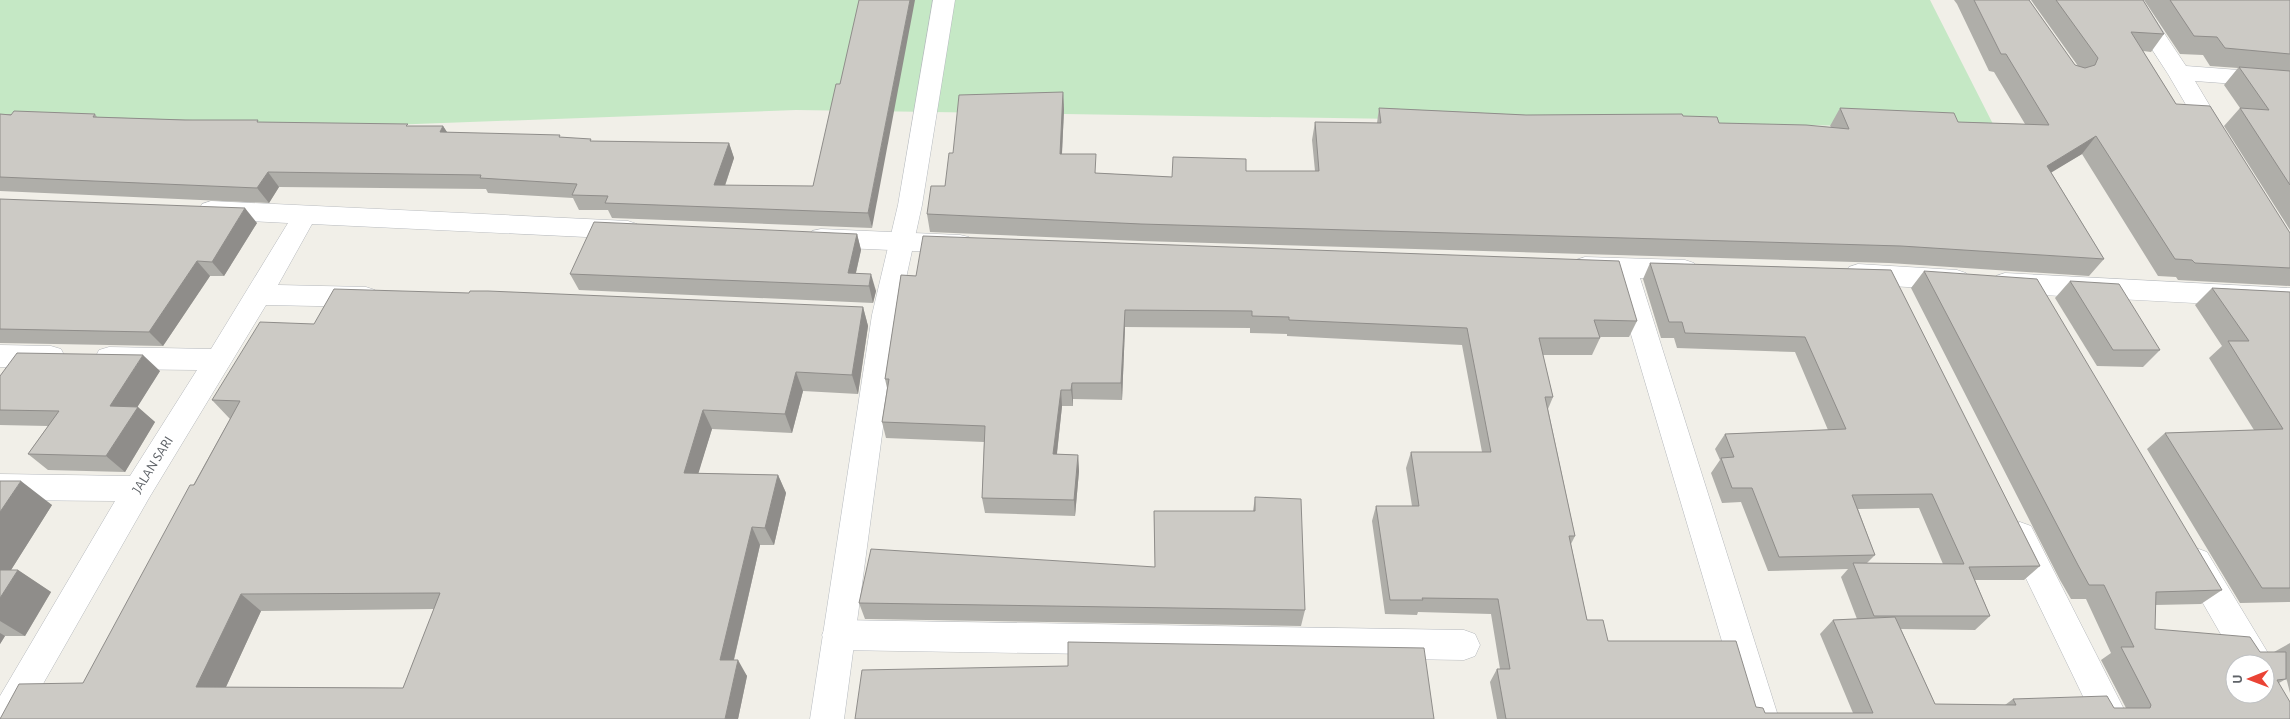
<svg xmlns="http://www.w3.org/2000/svg" width="2290" height="719" viewBox="0 0 2290 719" font-family="'Alegreya Sans',sans-serif">
<style>
.green{fill:#c5e8c5}
.lines{fill:none;stroke-linecap:round;stroke-linejoin:round}
.street-casing{stroke:#b5b8bc;stroke-width:1}
.secondary-casing{stroke:#b6babf;stroke-width:1}
.street{fill:#fff;fill-rule:evenodd}
.secondary{fill:#fff;fill-rule:evenodd}
.wall{fill:#afaea9;fill-rule:evenodd}
.shaded-wall{fill:#8f8d8a}
.building{fill:#cccac5;stroke:#8f8d8a;fill-rule:evenodd}
.labels{text-anchor:middle;dominant-baseline:central;stroke-width:4.5;stroke-linejoin:round;paint-order:stroke}
.street-label{font-size:14px;fill:#5f6368;stroke:#fff}
</style>
<rect width="100%" height="100%" fill="#f1efe8"/>
<!-- green -->
<path class="green" d="M 0,0 L 1930,0 L 1995,128 L 796,110 L 281,129 L 0,116 Z"/>
<g class="lines">
<!-- street casing -->
<g class="street-casing">
<g id="street">
<path d="M 2120,0 L 2142,0 L 2186,66 L 2290,74 L 2290,88 L 2195,81 L 2229,138 L 2225,144 L 2217,146 L 2209,144 L 2168,74 Z"/>
<path d="M 211,201 L 628,221 L 637,224 L 641,230 L 637,236 L 628,239 L 312,224 L 278,285 L 366,287 L 375,290 L 379,297 L 375,304 L 366,307 L 266,305 L 149,498 L 23,719 L 0,719 L 0,696 L 115,501 L 0,500 L 0,474 L 130,476 L 197,370 L 109,369 L 99,366 L 95,358 L 99,350 L 109,347 L 211,349 L 288,223 L 211,219 L 202,216 L 199,210 L 202,204 Z"/>
<path d="M 821,229 L 960,235 L 969,237 L 973,244 L 969,251 L 960,253 L 821,247 L 812,245 L 808,238 L 812,231 Z"/>
<path d="M 1585,257 L 1685,260 L 1694,263 L 1698,270 L 1694,277 L 1685,280 L 1640,278 L 1779,719 L 1745,719 L 1614,277 L 1585,277 L 1576,274 L 1572,267 L 1576,260 Z"/>
<path d="M 1858,264 L 1957,270 L 1966,273 L 1970,280 L 1966,287 L 1957,290 L 1858,284 L 1849,281 L 1845,274 L 1849,267 Z"/>
<path d="M 2005,273 L 2290,288 L 2290,308 L 2005,293 L 1996,290 L 1992,283 L 1996,276 Z"/>
<path d="M 0,345 L 51,346 L 61,349 L 65,357 L 61,365 L 51,368 L 0,367 Z"/>
<path d="M 2020,522 L 2031,526 L 2129,719 L 2094,719 L 2005,535 L 2009,526 Z"/>
<path d="M 2196,548 L 2207,552 L 2268,653 L 2272,664 L 2268,675 L 2265,676 L 2265,664 L 2238,664 L 2185,572 L 2181,562 L 2185,552 Z"/>
<path d="M 838,620 L 1464,630 L 1475,634 L 1480,645 L 1475,656 L 1464,660 L 838,650 L 827,646 L 822,635 L 827,624 Z"/>
</g>
</g>
<!-- secondary casing -->
<g class="secondary-casing">
<path id="secondary" d="M 933,0 L 955,0 L 922,205 L 898,315 L 844,719 L 810,719 L 872,315 L 898,205 Z"/>
</g>
<!-- street -->
<use href="#street" class="street"/>
<!-- secondary -->
<use href="#secondary" class="secondary"/>
</g>
<!-- wall -->
<g class="wall">
<path d="M 1954,0 L 2029,0 L 2075,65 L 2078,66 L 2031,0 L 2143,0 L 2164,34 L 2151,52 L 2143,51 L 2176,104 L 2290,233 L 2290,286 L 2178,280 L 2176,277 L 2158,276 L 2082,154 L 2051,172 L 2104,259 L 2089,276 L 1889,263 L 1141,241 L 930,232 L 927,214 L 945,186 L 953,153 L 1063,92 L 1064,110 L 1062,154 L 1096,173 L 1172,177 L 1246,171 L 1315,171 L 1312,140 L 1315,122 L 1377,123 L 1379,108 L 1526,115 L 1683,116 L 1719,123 L 1831,127 L 1830,126 L 1840,108 L 1958,122 L 2025,124 L 1994,72 L 1989,71 L 1957,4 Z"/>
<path d="M 2144,0 L 2290,0 L 2290,230 L 2224,126 L 2240,108 L 2224,85 L 2238,68 L 2210,66 L 2203,55 L 2180,54 Z"/>
<path d="M 840,84 L 872,228 L 612,218 L 608,210 L 579,210 L 573,198 L 488,193 L 486,189 L 279,187 L 269,203 L 0,191 L 0,114 L 95,114 L 97,117 L 259,122 L 409,126 L 443,126 L 447,132 L 561,137 L 592,141 L 729,143 L 734,158 L 725,186 L 813,186 Z"/>
<path d="M 0,199 L 257,223 L 224,276 L 210,276 L 163,346 L 0,343 Z"/>
<path d="M 857,234 L 861,250 L 856,273 L 876,291 L 873,303 L 579,290 L 570,274 Z"/>
<path d="M 1650,263 L 1891,270 L 2040,566 L 2024,580 L 1975,580 L 1990,616 L 1975,630 L 1901,629 L 1935,704 L 2005,705 L 2013,699 L 2114,708 L 2126,708 L 2101,660 L 2111,653 L 2086,599 L 2071,599 L 2060,580 L 1911,288 L 1924,271 L 2222,590 L 2201,604 L 2155,605 L 2155,629 L 2260,652 L 2274,652 L 2290,643 L 2290,693 L 2287,681 L 2286,679 L 2279,683 L 2290,719 L 1497,719 L 1490,682 L 1497,669 L 1500,669 L 1491,614 L 1418,612 L 1417,615 L 1385,614 L 1372,521 L 1376,506 L 1412,506 L 1406,468 L 1411,452 L 1482,452 L 1462,345 L 1287,336 L 1287,334 L 1250,333 L 1250,328 L 1125,327 L 1122,400 L 1073,399 L 1073,406 L 1062,406 L 1057,454 L 1078,455 L 1079,471 L 1075,516 L 985,513 L 982,498 L 984,442 L 886,438 L 882,422 L 887,388 L 885,379 L 901,275 L 1637,321 L 1629,337 L 1599,337 L 1600,338 L 1592,355 L 1543,355 L 1553,397 L 1548,409 L 1575,536 L 1571,544 L 1587,620 L 1608,641 L 1756,707 L 1765,713 L 1853,713 L 1820,634 L 1833,620 L 1857,619 L 1841,577 L 1848,569 L 1768,571 L 1741,502 L 1722,503 L 1711,473 L 1720,460 L 1715,449 L 1725,434 L 1828,430 L 1795,352 L 1677,348 L 1674,338 L 1661,338 L 1643,279 ZM 1919,508 L 1943,564 L 1867,563 L 1875,555 L 1858,509 Z"/>
<path d="M 2070,281 L 2160,350 L 2143,367 L 2097,366 L 2055,298 Z"/>
<path d="M 2212,288 L 2290,292 L 2290,602 L 2240,603 L 2147,449 L 2165,433 L 2254,430 L 2209,358 L 2222,346 L 2195,305 Z"/>
<path d="M 863,307 L 868,326 L 858,394 L 803,391 L 792,433 L 712,429 L 698,473 L 778,475 L 786,493 L 774,545 L 760,545 L 734,660 L 747,676 L 738,719 L 0,719 L 83,683 L 230,419 L 212,400 L 314,324 ZM 434,609 L 403,688 L 226,687 L 261,611 Z"/>
<path d="M 160,371 L 137,407 L 155,422 L 125,472 L 48,470 L 28,454 L 48,426 L 0,425 L 0,376 Z"/>
<path d="M 0,481 L 52,505 L 11,570 L 18,570 L 51,592 L 25,636 L 5,636 L 0,644 Z"/>
<path d="M 1255,497 L 1305,610 L 1301,626 L 865,619 L 859,603 L 1155,567 L 1154,511 L 1253,511 Z"/>
</g>
<!-- shaded-wall -->
<g class="shaded-wall">
<path d="M 910,0 L 915,0 L 872,228 L 868,213 Z"/>
<path d="M 1063,92 L 1064,110 L 1061,171 L 1060,154 Z"/>
<path d="M 443,126 L 452,140 L 440,132 Z"/>
<path d="M 2096,136 L 2082,154 L 2034,183 L 2047,166 Z"/>
<path d="M 729,143 L 734,158 L 720,200 L 714,185 Z"/>
<path d="M 268,172 L 279,187 L 269,203 L 257,188 Z"/>
<path d="M 245,208 L 257,223 L 224,276 L 212,262 Z"/>
<path d="M 857,234 L 861,250 L 853,285 L 848,273 Z"/>
<path d="M 197,261 L 210,276 L 163,346 L 149,332 Z"/>
<path d="M 871,274 L 876,291 L 873,303 L 869,286 Z"/>
<path d="M 863,307 L 868,326 L 858,394 L 852,375 Z"/>
<path d="M 1125,310 L 1125,327 L 1122,400 L 1121,383 Z"/>
<path d="M 143,355 L 160,371 L 128,422 L 110,406 Z"/>
<path d="M 796,372 L 803,391 L 792,433 L 785,414 Z"/>
<path d="M 1072,383 L 1073,399 L 1073,406 L 1071,390 Z"/>
<path d="M 1061,390 L 1062,406 L 1055,470 L 1053,454 Z"/>
<path d="M 138,407 L 155,422 L 125,472 L 106,456 Z"/>
<path d="M 703,410 L 712,429 L 693,491 L 684,473 Z"/>
<path d="M 1078,455 L 1079,471 L 1075,516 L 1074,500 Z"/>
<path d="M 778,475 L 786,493 L 774,545 L 765,528 Z"/>
<path d="M 21,481 L 52,505 L 11,570 L 0,589 L 0,512 Z"/>
<path d="M 752,527 L 760,545 L 730,676 L 720,660 Z"/>
<path d="M 18,570 L 51,592 L 25,636 L 0,621 L 0,598 Z"/>
<path d="M 241,594 L 261,611 L 219,702 L 196,687 Z"/>
<path d="M 0,633 L 5,636 L 0,644 Z"/>
<path d="M 738,660 L 747,676 L 738,719 L 725,719 Z"/>
</g>
<!-- building -->
<g class="building">
<path d="M 859,0 L 910,0 L 868,213 L 605,203 L 608,196 L 572,195 L 577,184 L 480,178 L 481,175 L 268,172 L 257,188 L 0,177 L 0,114 L 11,115 L 14,111 L 95,114 L 93,117 L 185,120 L 258,120 L 257,122 L 408,124 L 406,126 L 443,126 L 440,132 L 560,135 L 559,137 L 591,139 L 590,141 L 729,143 L 714,185 L 813,186 L 836,84 L 840,84 Z"/>
<path d="M 1974,0 L 2029,0 L 2075,65 L 2085,68 L 2095,65 L 2098,58 L 2056,0 L 2143,0 L 2164,34 L 2131,32 L 2176,104 L 2210,106 L 2290,233 L 2290,268 L 2195,263 L 2192,260 L 2175,259 L 2096,136 L 2047,166 L 2104,259 L 1901,246 L 1141,224 L 927,214 L 931,186 L 945,186 L 949,153 L 953,153 L 959,95 L 1063,92 L 1060,154 L 1096,154 L 1095,173 L 1172,177 L 1173,157 L 1246,159 L 1246,171 L 1319,171 L 1315,122 L 1381,123 L 1379,108 L 1526,115 L 1682,114 L 1683,116 L 1717,117 L 1719,123 L 1806,125 L 1849,129 L 1840,108 L 1954,113 L 1958,122 L 2049,125 L 2006,54 L 2001,54 Z"/>
<path d="M 2170,0 L 2290,0 L 2290,54 L 2225,48 L 2217,37 L 2194,36 Z"/>
<path d="M 2239,67 L 2290,71 L 2290,185 L 2240,108 L 2269,110 Z"/>
<path d="M 0,199 L 245,208 L 212,262 L 197,261 L 149,332 L 0,329 Z"/>
<path d="M 594,222 L 857,234 L 848,273 L 871,274 L 869,286 L 570,274 Z"/>
<path d="M 923,236 L 1619,261 L 1637,321 L 1594,320 L 1600,338 L 1539,338 L 1553,397 L 1545,397 L 1575,536 L 1569,536 L 1587,620 L 1603,620 L 1608,641 L 1736,641 L 1756,707 L 1763,708 L 1765,713 L 1873,713 L 1833,620 L 1895,617 L 1935,704 L 2016,705 L 2013,699 L 2107,696 L 2114,708 L 2150,708 L 2151,705 L 2121,647 L 2134,647 L 2104,585 L 2089,585 L 2078,565 L 1924,271 L 2037,279 L 2222,590 L 2156,592 L 2155,629 L 2250,637 L 2260,652 L 2286,652 L 2286,679 L 2277,680 L 2290,702 L 2290,719 L 1506,719 L 1497,669 L 1510,669 L 1498,599 L 1422,598 L 1423,600 L 1390,600 L 1376,506 L 1419,506 L 1411,452 L 1491,452 L 1467,328 L 1289,320 L 1289,317 L 1252,316 L 1252,311 L 1125,310 L 1121,383 L 1072,383 L 1071,390 L 1061,390 L 1053,454 L 1078,455 L 1074,500 L 982,498 L 985,426 L 882,422 L 889,379 L 885,379 L 901,275 L 916,276 ZM 2235,664 L 2265,664 L 2265,694 L 2235,694 Z"/>
<path d="M 1650,263 L 1891,270 L 2040,566 L 1969,567 L 1990,616 L 1874,616 L 1853,563 L 1964,564 L 1932,494 L 1852,495 L 1875,555 L 1779,557 L 1752,488 L 1732,488 L 1721,458 L 1734,457 L 1725,434 L 1846,429 L 1805,337 L 1685,333 L 1682,322 L 1669,322 Z"/>
<path d="M 2070,281 L 2119,284 L 2160,350 L 2113,350 Z"/>
<path d="M 2212,288 L 2290,292 L 2290,588 L 2262,588 L 2165,433 L 2283,429 L 2228,341 L 2249,341 Z"/>
<path d="M 334,289 L 469,293 L 470,291 L 488,291 L 863,307 L 852,375 L 796,372 L 785,414 L 703,410 L 684,473 L 778,475 L 765,528 L 752,527 L 720,660 L 738,660 L 725,719 L 0,719 L 19,684 L 83,683 L 190,485 L 194,485 L 240,401 L 212,400 L 260,322 L 314,324 ZM 440,593 L 403,688 L 196,687 L 241,594 Z"/>
<path d="M 17,353 L 143,355 L 110,406 L 138,407 L 106,456 L 28,454 L 59,411 L 0,410 L 0,376 Z"/>
<path d="M 0,481 L 21,481 L 0,512 Z"/>
<path d="M 1255,497 L 1301,499 L 1305,610 L 859,603 L 871,549 L 1155,567 L 1154,511 L 1255,511 Z"/>
<path d="M 0,570 L 18,570 L 0,598 Z"/>
<path d="M 1068,642 L 1424,648 L 1434,719 L 855,719 L 862,670 L 1068,666 Z"/>
</g>
<g class="labels">
<!-- street labels -->
<g class="street-label">
<text transform="translate(153 465) rotate(-58)">JALAN SARI</text>
</g>
</g>
<!-- north arrow -->
<g transform="translate(2250 679) rotate(269)"><circle r="24" fill="#ffffff" stroke="#bfc1c3"/>
<path d="M0-4L9 19L0 12L-9 19Z" fill="#ea4335"/>
<text y="-8" font-size="14" font-weight="bold" text-anchor="middle" fill="#5f6368">U</text>
</g>
</svg>
